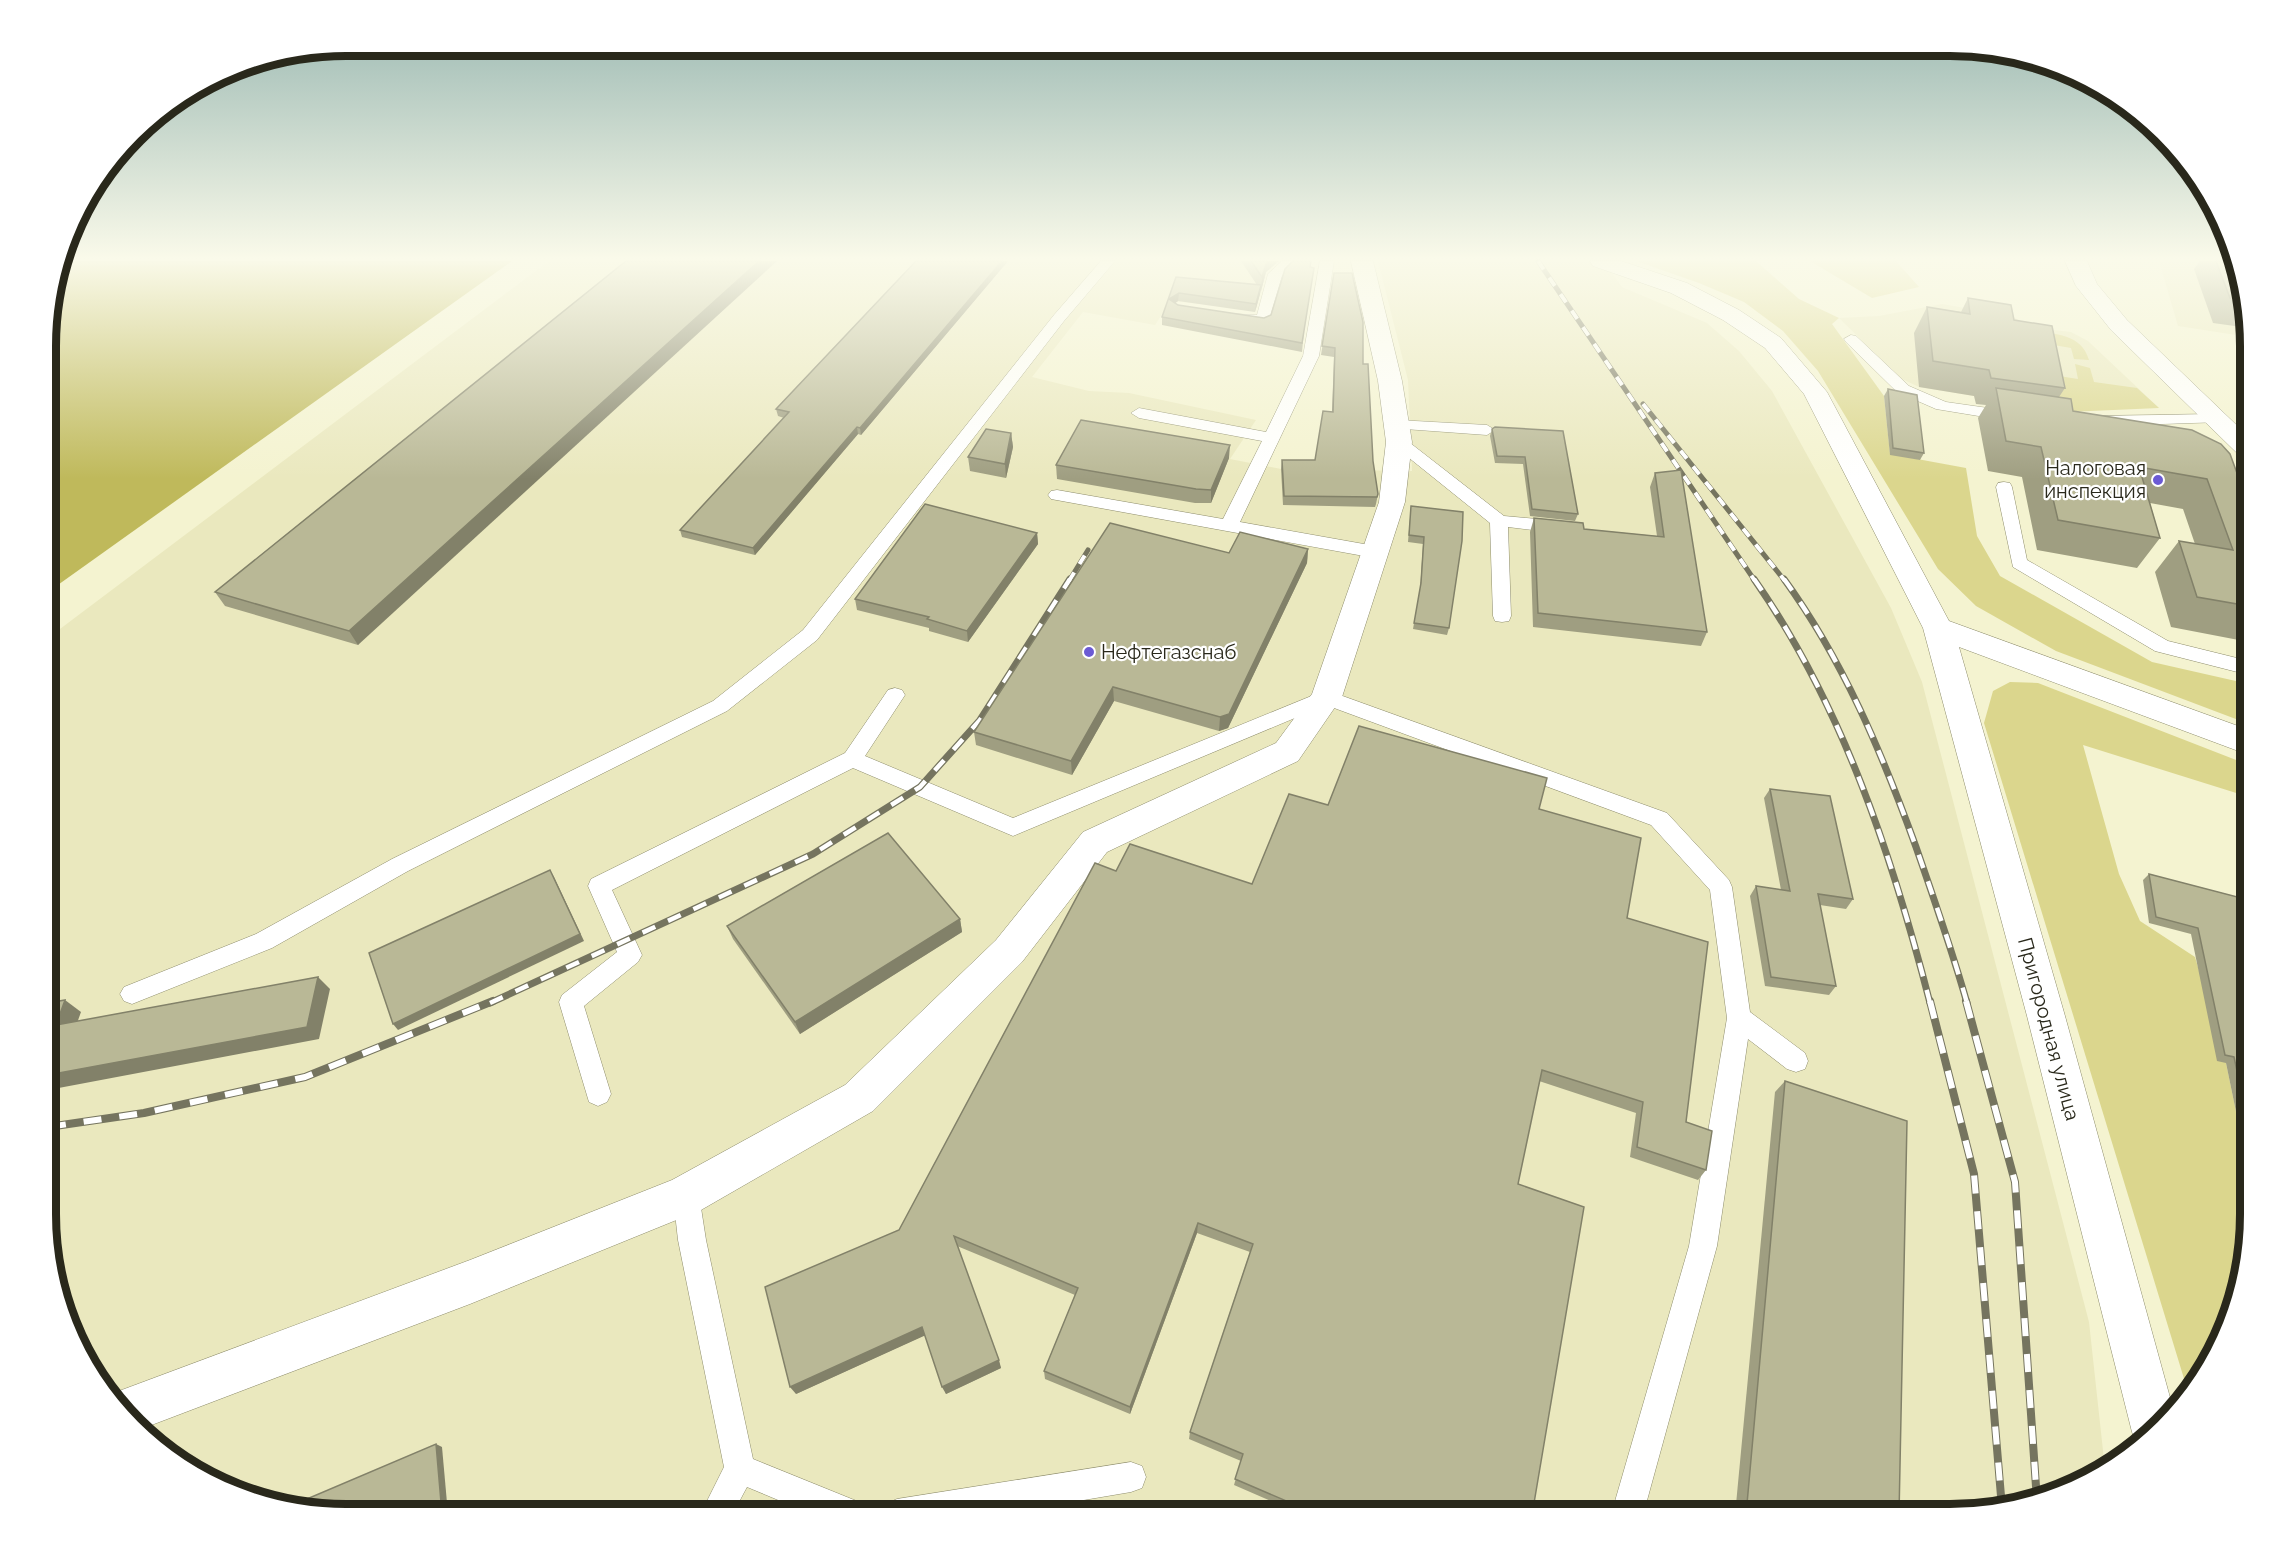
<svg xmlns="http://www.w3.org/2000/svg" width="2295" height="1560" viewBox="0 0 2295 1560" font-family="Raleway,sans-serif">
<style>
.built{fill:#eae8be}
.green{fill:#dbd68d}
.water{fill:#bfb95b}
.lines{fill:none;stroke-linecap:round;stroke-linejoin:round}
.service-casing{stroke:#8e8d6d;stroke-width:1}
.minor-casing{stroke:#8e8d6d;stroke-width:1}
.secondary-casing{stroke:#8e8d6d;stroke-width:1}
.service{fill:#fff;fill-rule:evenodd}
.minor{fill:#fff;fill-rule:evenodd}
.secondary{fill:#fff;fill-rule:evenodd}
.rail-far2-casing{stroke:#75745f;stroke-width:5}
.rail-far1-casing{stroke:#75745f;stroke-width:7}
.rail-casing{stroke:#75745f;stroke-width:8}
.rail-far2{stroke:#fff;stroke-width:4;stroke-dasharray:10;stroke-linecap:butt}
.rail-far1{stroke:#fff;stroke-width:4.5;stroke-dasharray:14;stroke-linecap:butt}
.rail{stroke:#fff;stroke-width:6;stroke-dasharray:18;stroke-linecap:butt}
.wall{fill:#9f9e81}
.shaded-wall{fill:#828169}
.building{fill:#b9b896;stroke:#828169;stroke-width:1.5}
.poi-dot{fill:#6b5ad4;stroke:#fff;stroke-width:2}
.labels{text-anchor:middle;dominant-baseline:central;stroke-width:4.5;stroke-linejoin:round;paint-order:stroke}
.poi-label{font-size:20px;fill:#29281b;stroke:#fff;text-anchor:end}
.street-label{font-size:20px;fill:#29281b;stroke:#fff}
.rim{fill:none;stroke:#29281b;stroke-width:8}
</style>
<rect width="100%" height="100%" fill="#f4f3d0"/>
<!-- built -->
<g class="built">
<path d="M 549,261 L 1281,261 L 1260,269 L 1249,309 L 1171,301 L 1155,325 L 1083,312 L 1032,377 L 1089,391 L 1129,393 L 1256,420 L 1230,459 L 1281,469 L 1412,471 L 1408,380 L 1378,261 L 1603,261 L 1622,287 L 1707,323 L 1739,351 L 1772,391 L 1891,608 L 1922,682 L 2089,1322 L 2105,1469 L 2083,1484 L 2027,1505 L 1950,1515 L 326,1514 L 248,1499 L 163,1453 L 85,1365 L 48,1254 L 48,638 Z"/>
<path d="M 2159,261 L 2232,261 L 2249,326 L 2249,337 L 2178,326 Z"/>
<path d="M 1942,304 L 2011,316 L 2027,324 L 2028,327 L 2071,332 L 2088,341 L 2159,408 L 2047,408 L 1919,387 L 1900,378 L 1839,318 L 1879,316 Z"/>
</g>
<!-- green -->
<g class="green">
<path d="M 1636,261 L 1756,261 L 1799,299 L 1839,318 L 1832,324 L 1884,396 L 1890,454 L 1966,468 L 1977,536 L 2000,576 L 2152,662 L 2249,684 L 2249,724 L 2056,651 L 1976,606 L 1938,569 L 1818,371 L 1783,331 L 1744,302 L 1699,283 Z"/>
<path d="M 1810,261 L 1896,261 L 1919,287 L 1872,298 Z"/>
<path d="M 2028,331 C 2052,334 2081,332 2089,360 L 2074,359 L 2071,348 L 2030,341 Z"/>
<path d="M 2075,364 L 2090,368 L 2094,382 L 2137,388 L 2159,408 L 2068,412 L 2048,381 L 2059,376 L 2078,379 Z"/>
<path d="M 2010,682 L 2038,683 L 2249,765 L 2249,797 L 2083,745 L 2119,874 L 2140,921 L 2195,957 L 2226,1063 L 2249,1175 L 2249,1234 L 2234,1312 L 2189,1395 L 1984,723 L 1993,691 Z"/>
</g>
<!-- water -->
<path class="water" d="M 61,261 L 512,261 L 48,592 L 48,306 Z"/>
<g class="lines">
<!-- service casing -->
<g class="service-casing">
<g id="service">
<path d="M 1101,261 L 1115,261 L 1064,321 L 817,640 L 727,711 L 408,871 L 272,948 L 132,1004 L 124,1001 L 120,994 L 124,987 L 256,934 L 392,859 L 713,701 L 803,630 L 1054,315 Z"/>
<path d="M 1282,261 L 1297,261 L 1282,276 L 1268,323 L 1233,320 L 1231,317 L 1233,314 L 1257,315 L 1268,274 Z"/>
<path d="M 1320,261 L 1334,261 L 1319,356 L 1240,522 L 1375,546 L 1381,548 L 1384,552 L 1381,556 L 1375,558 L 1051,499 L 1048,495 L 1051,491 L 1057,490 L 1223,519 L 1262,441 L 1139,418 L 1131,413 L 1139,408 L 1266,432 L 1303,356 Z"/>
<path d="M 1851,335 L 1856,336 L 1909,386 L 1946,402 L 2009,411 L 2017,416 L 2009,421 L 1936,409 L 1897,392 L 1846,342 L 1844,339 Z"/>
<path d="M 2216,414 L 2222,416 L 2224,419 L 2222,422 L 2102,426 L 2094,421 L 2102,416 Z"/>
<path d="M 1397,420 L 1487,425 L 1495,430 L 1487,435 L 1391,428 L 1389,425 Z"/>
<path d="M 1399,437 L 1405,439 L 1504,516 L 1558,521 L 1564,523 L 1567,527 L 1564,531 L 1558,533 L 1508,527 L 1511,616 L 1509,621 L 1502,622 L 1495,621 L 1493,616 L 1490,523 L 1393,445 L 1391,442 L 1393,439 Z"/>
<path d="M 2004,482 L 2010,483 L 2012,487 L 2027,560 L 2168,641 L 2249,661 L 2249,675 L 2155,651 L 2013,567 L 1996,487 L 1998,483 Z"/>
<path d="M 895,688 L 902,690 L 905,695 L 865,756 L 1013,818 L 1326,690 L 1667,813 L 1729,880 L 1732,887 L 1750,1012 L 1805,1053 L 1808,1061 L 1805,1069 L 1796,1072 L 1787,1069 L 1748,1039 L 1717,1246 L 1643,1515 L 1611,1515 L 1689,1246 L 1727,1018 L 1710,890 L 1651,825 L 1326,705 L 1013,836 L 853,768 L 612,890 L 642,955 L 638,962 L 584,1006 L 611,1094 L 607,1102 L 598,1106 L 589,1102 L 559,1002 L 562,995 L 617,952 L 588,886 L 591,879 L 845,753 L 888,690 Z"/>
<path d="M 686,1182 L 695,1186 L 699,1195 L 706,1240 L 753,1459 L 864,1504 L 868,1515 L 814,1515 L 747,1487 L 732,1515 L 700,1515 L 724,1467 L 678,1240 L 673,1195 L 677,1186 Z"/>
<path d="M 1131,1462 L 1142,1466 L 1146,1477 L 1142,1488 L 1131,1492 L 995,1515 L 882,1515 L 886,1504 L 897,1499 Z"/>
</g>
</g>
<!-- minor casing -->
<g class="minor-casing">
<path id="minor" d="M 1351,261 L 1373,261 L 1402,381 L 1412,442 L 1405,502 L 1342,697 L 1298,761 L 1107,852 L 1022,962 L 873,1111 L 701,1210 L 470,1304 L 141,1429 L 111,1394 L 470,1260 L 672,1180 L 845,1085 L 996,940 L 1083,832 L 1276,743 L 1312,694 L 1379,502 L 1386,442 L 1378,381 Z"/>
</g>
<!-- secondary casing -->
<g class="secondary-casing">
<g id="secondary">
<path d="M 1590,261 L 1621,261 L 1687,283 L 1739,310 L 1781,338 L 1827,392 L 1949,621 L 2249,730 L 2249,755 L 1959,647 L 2065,1016 L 2174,1412 L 2147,1441 L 2138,1447 L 2132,1432 L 2027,1016 L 1923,628 L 1804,394 L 1765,348 L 1723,320 L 1671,293 L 1593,266 Z"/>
<path d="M 2065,261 L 2087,261 L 2097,284 L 2127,320 L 2249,437 L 2249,459 L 2240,456 L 2111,330 L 2076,286 Z"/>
</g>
</g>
<!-- service -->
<use href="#service" class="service"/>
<!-- minor -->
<use href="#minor" class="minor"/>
<!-- secondary -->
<use href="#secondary" class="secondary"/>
<!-- rail-far2 casing -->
<g class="rail-far2-casing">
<g id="rail-far2">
<path d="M 1538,261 L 1755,581"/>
<path d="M 1643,404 L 1785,581"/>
<path d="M 1069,581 L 1088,550"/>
</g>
</g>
<!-- rail-far1 casing -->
<g class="rail-far1-casing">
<g id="rail-far1">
<path d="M 1754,579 C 1842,705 1892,855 1930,1003"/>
<path d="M 1784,579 C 1843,660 1882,753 1916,847 C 1934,899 1952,950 1967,1003"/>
<path d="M 490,1003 L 813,854 L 920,787 L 980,720 L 1070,579"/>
</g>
</g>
<!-- rail casing -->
<g class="rail-casing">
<g id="rail">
<path d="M 1930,1001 L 1974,1174 L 2002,1508"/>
<path d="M 1966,1001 L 2015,1182 L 2037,1501"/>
<path d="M 48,1127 L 144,1113 L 305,1077 L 493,1001"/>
</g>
</g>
<!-- rail-far2 -->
<use href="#rail-far2" class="rail-far2"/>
<!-- rail-far1 -->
<use href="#rail-far1" class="rail-far1"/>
<!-- rail -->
<use href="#rail" class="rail"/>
</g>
<!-- wall -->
<g class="wall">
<path d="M 626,261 L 358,645 L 225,606 L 215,592 Z"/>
<path d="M 916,261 L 1008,261 L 861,435 L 858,434 L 755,555 L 682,537 L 680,530 L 784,418 L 778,416 L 776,409 Z"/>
<path d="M 1241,261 L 1279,261 L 1266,272 L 1261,291 L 1261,290 L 1255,312 L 1178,301 L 1175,303 L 1178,305 L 1264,318 L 1271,315 L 1310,267 L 1302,352 L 1162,325 L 1162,317 L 1176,277 L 1257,285 Z"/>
<path d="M 2200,261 L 2232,261 L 2249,328 L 2213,323 L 2194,269 Z"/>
<path d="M 1334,273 L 1363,364 L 1373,461 L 1378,494 L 1376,504 L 1375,507 L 1283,505 L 1281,469 L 1282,460 L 1315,460 L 1332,412 L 1334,357 L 1321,355 Z"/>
<path d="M 1968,298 L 2014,320 L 2065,388 L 2059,397 L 2073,411 L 2192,430 L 2249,506 L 2249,642 L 2171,627 L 2155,572 L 2179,541 L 2195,544 L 2183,509 L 2150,503 L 2160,538 L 2137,568 L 2037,550 L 2022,477 L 1988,471 L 1978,418 L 1986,405 L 1976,404 L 1974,396 L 1919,387 L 1914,333 L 1927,307 L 1961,312 Z"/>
<path d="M 1888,389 L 1924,453 L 1920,460 L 1890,455 L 1884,396 Z"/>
<path d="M 1492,429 L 1563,431 L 1578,514 L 1575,521 L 1530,516 L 1523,464 L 1495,463 L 1490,436 Z"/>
<path d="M 1011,433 L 1013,447 L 1006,478 L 970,471 L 968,457 Z"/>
<path d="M 1229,458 L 1211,503 L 1195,503 L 1057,479 L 1056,465 Z"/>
<path d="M 1655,473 L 1707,632 L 1701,646 L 1533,627 L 1530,532 L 1534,518 L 1584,529 L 1657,536 L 1650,487 Z"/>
<path d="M 1411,506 L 1463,512 L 1449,628 L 1447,635 L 1413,629 L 1420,590 L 1423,544 L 1408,542 Z"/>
<path d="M 1037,533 L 1038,544 L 968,642 L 929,631 L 929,628 L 857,610 L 855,599 Z"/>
<path d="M 1308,549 L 1307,563 L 1228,728 L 1219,731 L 1114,701 L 1072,775 L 976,745 L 974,732 L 1229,553 Z"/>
<path d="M 1770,789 L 1853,899 L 1846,909 L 1820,905 L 1836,986 L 1829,995 L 1765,986 L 1750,896 L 1756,886 L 1781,890 L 1764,798 Z"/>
<path d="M 1328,805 L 1539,809 L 1627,918 L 1686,1122 L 1706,1170 L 1698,1180 L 1630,1157 L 1636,1113 L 1539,1081 L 1518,1184 L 1532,1515 L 1303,1515 L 1234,1485 L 1241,1461 L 1189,1439 L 1190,1432 L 1250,1252 L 1197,1233 L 1130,1414 L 1045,1379 L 1044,1371 L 1075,1295 L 957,1246 L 1001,1368 L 946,1394 L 925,1335 L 796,1394 L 899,1230 L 1116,871 L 1252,884 Z"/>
<path d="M 2149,874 L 2249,900 L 2249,1175 L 2226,1063 L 2217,1061 L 2191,934 L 2149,923 L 2143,880 Z"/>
<path d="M 960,919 L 962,932 L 800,1034 L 733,939 L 727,926 Z"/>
<path d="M 1785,1081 L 1899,1515 L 1735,1515 L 1775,1092 Z"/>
</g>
<!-- shaded-wall -->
<g class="shaded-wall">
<path d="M 759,261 L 777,261 L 358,645 L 349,631 Z"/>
<path d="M 1002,261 L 1008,261 L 861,435 L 860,428 Z"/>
<path d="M 1267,261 L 1279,261 L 1266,272 L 1261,291 L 1262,277 Z"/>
<path d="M 1261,285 L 1260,294 L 1255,312 L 1256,304 Z"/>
<path d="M 1179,293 L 1178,301 L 1169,308 L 1169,299 Z"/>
<path d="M 857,427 L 858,434 L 755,555 L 753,548 Z"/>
<path d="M 1011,433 L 1013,447 L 1006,478 L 1005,464 Z"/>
<path d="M 1230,445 L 1229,458 L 1211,503 L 1211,490 Z"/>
<path d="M 1037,533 L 1038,544 L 968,642 L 967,631 Z"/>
<path d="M 1308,549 L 1307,563 L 1228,728 L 1219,731 L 1220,717 Z"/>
<path d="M 1113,687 L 1114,701 L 1072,775 L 1071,761 Z"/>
<path d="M 550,870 L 554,877 L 584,941 L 398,1030 L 393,1024 Z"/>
<path d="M 960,919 L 962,932 L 800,1034 L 795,1022 Z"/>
<path d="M 318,977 L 330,989 L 319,1039 L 48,1090 L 48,1075 Z"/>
<path d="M 65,1000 L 81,1012 L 72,1037 L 56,1025 Z"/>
<path d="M 1198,1223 L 1197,1233 L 1130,1414 L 1130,1407 Z"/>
<path d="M 922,1327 L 926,1335 L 796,1394 L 790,1387 Z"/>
<path d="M 999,1360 L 1001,1368 L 946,1394 L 942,1387 Z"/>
<path d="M 436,1444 L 442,1447 L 448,1514 L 442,1514 Z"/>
</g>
<!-- building -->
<g class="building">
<path d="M 626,261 L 759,261 L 349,631 L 215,592 Z"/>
<path d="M 916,261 L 1002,261 L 860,428 L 857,427 L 753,548 L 680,530 L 789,412 L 776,409 Z"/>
<path d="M 1251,261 L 1267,261 L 1262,277 Z"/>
<path d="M 1293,261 L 1311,261 L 1310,267 L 1314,268 L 1302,343 L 1162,317 L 1176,277 L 1261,285 L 1256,304 L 1179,293 L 1169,299 L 1178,305 L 1264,318 L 1271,315 L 1285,269 Z"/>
<path d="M 2216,261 L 2232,261 L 2242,300 L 2230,298 Z"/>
<path d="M 1334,273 L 1352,273 L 1363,322 L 1363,364 L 1368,364 L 1373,461 L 1378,494 L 1377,497 L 1284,496 L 1282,460 L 1315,460 L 1323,411 L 1333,412 L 1335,348 L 1322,346 Z"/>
<path d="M 1968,298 L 2011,305 L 2014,320 L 2052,326 L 2065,388 L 1991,378 L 1989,370 L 1933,361 L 1927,307 L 1970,314 Z"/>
<path d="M 1996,388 L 2071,399 L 2073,411 L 2192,430 L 2221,444 L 2230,454 L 2249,506 L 2249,606 L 2197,597 L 2179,541 L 2233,550 L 2207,479 L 2139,467 L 2160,538 L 2058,520 L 2041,447 L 2006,441 Z"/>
<path d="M 1888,389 L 1917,395 L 1924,453 L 1893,448 Z"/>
<path d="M 1081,420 L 1230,445 L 1211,490 L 1196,489 L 1056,465 Z"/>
<path d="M 1495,427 L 1563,431 L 1578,514 L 1532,509 L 1525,457 L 1497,456 L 1492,429 Z"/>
<path d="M 986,429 L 1011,433 L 1005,464 L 968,457 Z"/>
<path d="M 1681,470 L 1707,632 L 1538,613 L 1534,518 L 1583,523 L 1584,529 L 1664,537 L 1655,473 Z"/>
<path d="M 925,504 L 1037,533 L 967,631 L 927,619 L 929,617 L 855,599 Z"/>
<path d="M 1411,506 L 1463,512 L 1462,541 L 1449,628 L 1414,623 L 1421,583 L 1424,537 L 1409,535 Z"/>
<path d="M 1110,523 L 1229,553 L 1240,532 L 1308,549 L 1229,714 L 1220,717 L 1113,687 L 1071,761 L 974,732 Z"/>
<path d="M 1359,726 L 1547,778 L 1539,809 L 1641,838 L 1627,918 L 1708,942 L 1686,1122 L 1712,1131 L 1706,1170 L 1637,1147 L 1643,1102 L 1542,1070 L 1518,1184 L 1584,1207 L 1532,1515 L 1319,1515 L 1235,1479 L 1243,1454 L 1190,1432 L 1253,1244 L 1198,1223 L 1130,1407 L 1044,1371 L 1078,1288 L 954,1236 L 999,1360 L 942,1387 L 922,1327 L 790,1387 L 765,1287 L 899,1230 L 1095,863 L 1116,871 L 1130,844 L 1252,884 L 1289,794 L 1328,805 Z"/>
<path d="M 1770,789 L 1830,796 L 1853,899 L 1818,894 L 1836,986 L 1771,977 L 1756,886 L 1790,891 Z"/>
<path d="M 888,833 L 960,919 L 795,1022 L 727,926 Z"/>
<path d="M 550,870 L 580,934 L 393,1024 L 369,953 Z"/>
<path d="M 2149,874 L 2249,900 L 2249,1128 L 2234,1057 L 2225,1055 L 2198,928 L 2156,917 Z"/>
<path d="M 318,977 L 307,1027 L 48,1075 L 48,1003 L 65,1000 L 56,1025 Z"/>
<path d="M 1785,1081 L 1907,1121 L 1899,1515 L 1746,1515 Z"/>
<path d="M 436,1444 L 442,1514 L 326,1514 L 288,1507 Z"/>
</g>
<!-- sky -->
<linearGradient id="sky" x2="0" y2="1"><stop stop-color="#97b6b0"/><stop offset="0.54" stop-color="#fafaea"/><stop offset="1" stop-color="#fafaea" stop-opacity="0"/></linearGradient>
<rect width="2295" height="479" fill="url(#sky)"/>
<!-- markers -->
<g class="poi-dot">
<circle cx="2158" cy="480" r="6"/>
<circle cx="1089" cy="652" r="6"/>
</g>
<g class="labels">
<!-- poi labels -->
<g class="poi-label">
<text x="2146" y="468">Налоговая<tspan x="2146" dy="23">инспекция</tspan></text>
<text x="1101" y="652" text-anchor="start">Нефтегазснаб</text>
</g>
<!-- street labels -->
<g class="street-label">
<text transform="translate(2049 1029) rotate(75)">Пригородная улица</text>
</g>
</g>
<!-- crop -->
<path d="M0 0H2295V1560H0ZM346 56H1950A290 290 0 0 1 2240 346V1214A290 290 0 0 1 1950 1504H346A290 290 0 0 1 56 1214V346A290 290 0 0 1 346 56Z" fill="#fff" fill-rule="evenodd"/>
<path class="rim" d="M346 56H1950A290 290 0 0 1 2240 346V1214A290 290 0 0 1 1950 1504H346A290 290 0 0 1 56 1214V346A290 290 0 0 1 346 56Z"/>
</svg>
